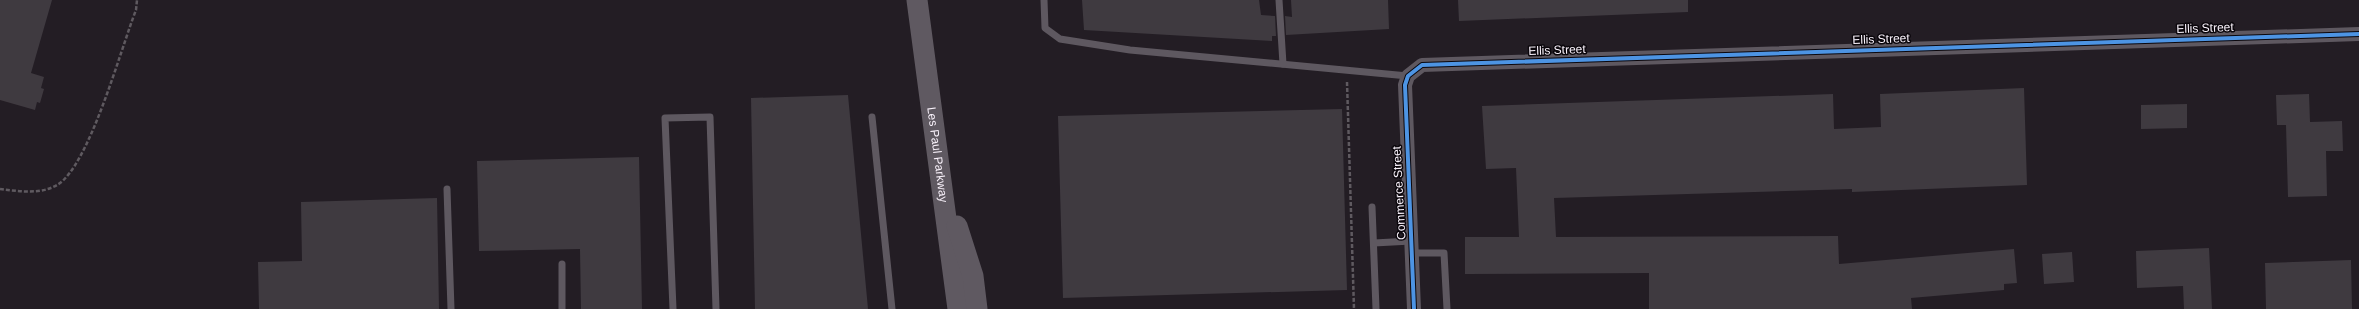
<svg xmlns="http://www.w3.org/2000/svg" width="2359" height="309" viewBox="0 0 2359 309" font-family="Helvetica,sans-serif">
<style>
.building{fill:#3f3a40}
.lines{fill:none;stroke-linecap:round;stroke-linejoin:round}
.path{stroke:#5f5a60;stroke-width:2.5;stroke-dasharray:4 2;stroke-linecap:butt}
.service{stroke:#5e5860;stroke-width:7}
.minor{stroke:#5e5860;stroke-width:14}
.primary{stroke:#5f5961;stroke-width:21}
.cycleway-casing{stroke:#0b070c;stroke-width:6}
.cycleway{stroke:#4d94e3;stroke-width:4}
.labels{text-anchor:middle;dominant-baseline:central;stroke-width:3;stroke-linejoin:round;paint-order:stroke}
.street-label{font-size:12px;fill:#f9f2fb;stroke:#0b070c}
</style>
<rect width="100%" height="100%" fill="#231d24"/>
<!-- building -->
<g class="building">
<path d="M 0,0 L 52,0 L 31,73 L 44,77 L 41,88 L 44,89 L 40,103 L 37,102 L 35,110 L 0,100 Z"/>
<path d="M 1082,0 L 1259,0 L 1261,15 L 1275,16 L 1276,36 L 1272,36 L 1272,41 L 1084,30 Z"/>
<path d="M 1291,0 L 1388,0 L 1389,29 L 1286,35 L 1285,16 L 1292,17 Z"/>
<path d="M 1458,0 L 1688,0 L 1688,12 L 1459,21 Z"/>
<path d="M 2024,88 L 2027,185 L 1852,192 L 1852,189 L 1554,198 L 1556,237 L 1838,236 L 1839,264 L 2014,249 L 2017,283 L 2004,284 L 2004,290 L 1911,298 L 1912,309 L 1649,309 L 1649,273 L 1465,274 L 1465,237 L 1519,237 L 1516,168 L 1486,169 L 1482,106 L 1833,94 L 1834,129 L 1881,127 L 1880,94 Z"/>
<path d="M 2309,94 L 2310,122 L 2342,121 L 2343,151 L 2326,151 L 2327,196 L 2288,197 L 2286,125 L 2277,125 L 2276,95 Z"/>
<path d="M 848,95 L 868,309 L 755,309 L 751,98 Z"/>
<path d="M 2187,104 L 2187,128 L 2141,129 L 2141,105 Z"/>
<path d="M 1342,109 L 1347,290 L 1063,298 L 1058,116 Z"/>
<path d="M 639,157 L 642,309 L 581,309 L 580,249 L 479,251 L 477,161 Z"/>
<path d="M 437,198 L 439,309 L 259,309 L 258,262 L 302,261 L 301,202 Z"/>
<path d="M 2209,248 L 2212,309 L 2184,309 L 2183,286 L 2137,288 L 2136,251 Z"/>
<path d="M 2072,252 L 2074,282 L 2044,284 L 2042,254 Z"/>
<path d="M 2351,260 L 2352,309 L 2266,309 L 2265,263 Z"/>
</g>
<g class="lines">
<!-- path -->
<g class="path">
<path d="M 1347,82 L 1354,309"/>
<path d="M 0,189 C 18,191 40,195 57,185 C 89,167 121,48 136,10 L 137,0"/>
</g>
<!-- service -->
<g class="service">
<path d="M 1044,0 L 1045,28 L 1060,39 L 1130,50 L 1408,76"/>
<path d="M 1279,0 L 1283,64"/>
<path d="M 872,117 L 892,309"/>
<path d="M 447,189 L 451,309"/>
<path d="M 1372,207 L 1376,309"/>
<path d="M 1374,243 L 1411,241"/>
<path d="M 1411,253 L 1444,253 L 1447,309"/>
<path d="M 562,264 L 562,309"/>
<path d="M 673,309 L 665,118 L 710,117 L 716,309"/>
</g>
<!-- minor -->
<path class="minor" d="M 1414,309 L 1405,85 L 1408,76 L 1422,65 L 2359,34"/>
<!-- primary -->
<g class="primary">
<path id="s1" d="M 917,0 L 958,309"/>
<path d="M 957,226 L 973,276 L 977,309"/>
</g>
<!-- cycleway casing -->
<g class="cycleway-casing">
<path id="cycleway" d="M 1414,309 L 1405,85 L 1408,76 L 1422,65 L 2359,34"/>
</g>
<!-- cycleway -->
<use href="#cycleway" class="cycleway"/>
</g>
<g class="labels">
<!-- street labels -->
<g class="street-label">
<text transform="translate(2205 28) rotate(-2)">Ellis Street</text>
<text transform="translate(1881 39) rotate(-2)">Ellis Street</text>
<text transform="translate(1557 50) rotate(-2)">Ellis Street</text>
<text stroke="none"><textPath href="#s1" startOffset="156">Les Paul Parkway</textPath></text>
<text transform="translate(1399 193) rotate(-93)">Commerce Street</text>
</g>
</g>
</svg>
